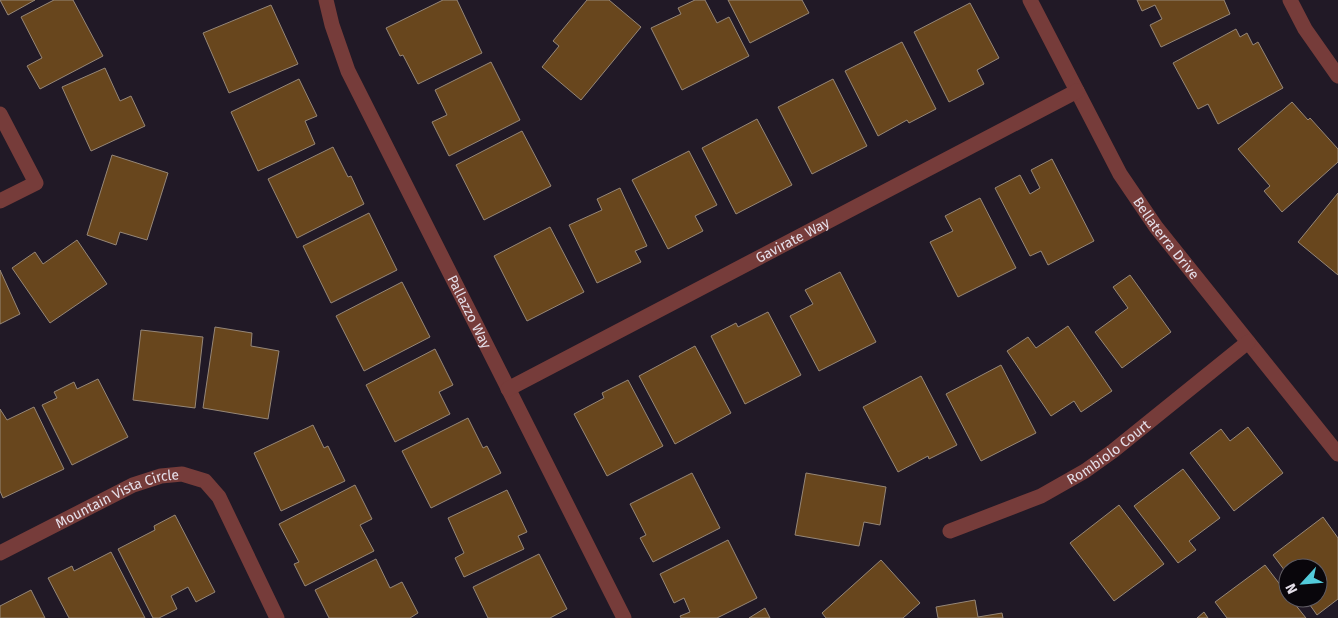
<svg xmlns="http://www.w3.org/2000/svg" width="1338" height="618" viewBox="0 0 1338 618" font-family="'Fira Sans',sans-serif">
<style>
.building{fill:#68461d;stroke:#968778}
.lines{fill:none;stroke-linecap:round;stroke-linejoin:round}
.minor{stroke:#763c3a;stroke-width:15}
.labels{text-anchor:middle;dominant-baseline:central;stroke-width:4;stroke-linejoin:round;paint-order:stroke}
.street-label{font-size:14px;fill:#e5dfe9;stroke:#09060b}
</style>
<rect width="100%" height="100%" fill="#211926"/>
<!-- building -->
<g class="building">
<path d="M 0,0 L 35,0 L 8,15 Z"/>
<path d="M 54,0 L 73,0 L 103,56 L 40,89 L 27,66 L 42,58 L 21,17 Z"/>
<path d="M 443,0 L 457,0 L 482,53 L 418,84 L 403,55 L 400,56 L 386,28 Z"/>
<path d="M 587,0 L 609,0 L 641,27 L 581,100 L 542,67 L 559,46 L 553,41 Z"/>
<path d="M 695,0 L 705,0 L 717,23 L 729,17 L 749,56 L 682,90 L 651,28 L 681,14 L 678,8 Z"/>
<path d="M 728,0 L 802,0 L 809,13 L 750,43 Z"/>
<path d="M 1137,0 L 1224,0 L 1230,14 L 1161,47 L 1150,25 L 1162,19 L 1155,5 L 1142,11 Z"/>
<path d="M 970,3 L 999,58 L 977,70 L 984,84 L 949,102 L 914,32 Z"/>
<path d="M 271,5 L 298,64 L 229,93 L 203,33 Z"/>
<path d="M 1236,29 L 1240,37 L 1247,33 L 1253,45 L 1258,42 L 1283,88 L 1218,124 L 1208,104 L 1198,109 L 1173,63 Z"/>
<path d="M 902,42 L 936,109 L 909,123 L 907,120 L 878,136 L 845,71 Z"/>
<path d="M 491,62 L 520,120 L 449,156 L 432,122 L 447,115 L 435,90 Z"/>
<path d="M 105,68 L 120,101 L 131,96 L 145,126 L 91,151 L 62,87 Z"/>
<path d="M 299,79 L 317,116 L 305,121 L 315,144 L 258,171 L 231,112 Z"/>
<path d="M 833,79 L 867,146 L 812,174 L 778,107 Z"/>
<path d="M 1292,102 L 1308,120 L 1310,118 L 1338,149 L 1338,162 L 1282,212 L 1264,191 L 1270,186 L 1238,149 Z"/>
<path d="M 757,119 L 792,185 L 736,214 L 702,148 Z"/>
<path d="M 522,131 L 551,186 L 484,220 L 456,165 Z"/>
<path d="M 333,147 L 348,177 L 351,176 L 364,204 L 297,238 L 268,179 Z"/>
<path d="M 689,151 L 717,205 L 695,216 L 703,231 L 668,249 L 632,180 Z"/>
<path d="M 112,155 L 168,173 L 147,240 L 120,232 L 116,245 L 87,235 Z"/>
<path d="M 1052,159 L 1094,241 L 1048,265 L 1041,251 L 1030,256 L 995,188 L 1020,175 L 1030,194 L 1040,188 L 1031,170 Z"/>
<path d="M 620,188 L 647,246 L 635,251 L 641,262 L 597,283 L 569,225 L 602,210 L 597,199 Z"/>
<path d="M 1338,193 L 1338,275 L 1298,242 Z"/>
<path d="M 980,198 L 1016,268 L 958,297 L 930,242 L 953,231 L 945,216 Z"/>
<path d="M 369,213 L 397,270 L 331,303 L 303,246 Z"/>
<path d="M 550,227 L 584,292 L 527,321 L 494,256 Z"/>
<path d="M 77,240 L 107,284 L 50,323 L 12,268 L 35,252 L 43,264 Z"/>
<path d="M 0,270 L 20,314 L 0,324 Z"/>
<path d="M 840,272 L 876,342 L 819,371 L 790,316 L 813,304 L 805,290 Z"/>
<path d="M 1130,275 L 1171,332 L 1122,368 L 1095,332 L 1128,308 L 1113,287 Z"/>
<path d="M 402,282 L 430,337 L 364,371 L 336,316 Z"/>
<path d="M 768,312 L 801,375 L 745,404 L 711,336 L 736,323 L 738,327 Z"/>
<path d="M 1068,326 L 1112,391 L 1081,412 L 1074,401 L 1051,416 L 1007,351 L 1028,337 L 1036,348 Z"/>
<path d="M 215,327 L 252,333 L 251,346 L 279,351 L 268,419 L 203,408 Z"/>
<path d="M 141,330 L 203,337 L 195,408 L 133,400 Z"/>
<path d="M 695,346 L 731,413 L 675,444 L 639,376 Z"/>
<path d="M 435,349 L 453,385 L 439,392 L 450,414 L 395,442 L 366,385 Z"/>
<path d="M 1001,365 L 1036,433 L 981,461 L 946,394 Z"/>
<path d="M 921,376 L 957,445 L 929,459 L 928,456 L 898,472 L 863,407 Z"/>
<path d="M 98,379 L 128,437 L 72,465 L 42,405 L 57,398 L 54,392 L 74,382 L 77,389 Z"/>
<path d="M 628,380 L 663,446 L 607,476 L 574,414 L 604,398 L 602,393 Z"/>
<path d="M 34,407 L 64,469 L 3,498 L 0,491 L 0,409 L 7,420 Z"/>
<path d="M 468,418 L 483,448 L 487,446 L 501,473 L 431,508 L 402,451 Z"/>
<path d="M 313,425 L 324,448 L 328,446 L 345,481 L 281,511 L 254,453 Z"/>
<path d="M 1248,427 L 1283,473 L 1234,511 L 1190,453 L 1221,429 L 1230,441 Z"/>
<path d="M 1183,469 L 1220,518 L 1189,541 L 1196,550 L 1178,563 L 1134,506 Z"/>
<path d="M 692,473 L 720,528 L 653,562 L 640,538 L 646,535 L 630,504 Z"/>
<path d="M 806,473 L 886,487 L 880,525 L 864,522 L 859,546 L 795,535 Z"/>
<path d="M 355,485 L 372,519 L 360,525 L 374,551 L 305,586 L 294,564 L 299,562 L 279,524 Z"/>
<path d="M 507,490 L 527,532 L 518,536 L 524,549 L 464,577 L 455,558 L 464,553 L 448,518 Z"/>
<path d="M 1119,505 L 1164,564 L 1114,601 L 1070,543 Z"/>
<path d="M 175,515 L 215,592 L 196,602 L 188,587 L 171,596 L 177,609 L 159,618 L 153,618 L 118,549 L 155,530 L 154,526 Z"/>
<path d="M 1323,517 L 1338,538 L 1338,599 L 1317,615 L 1305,598 L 1318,598 L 1318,568 L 1288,568 L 1288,575 L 1273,555 Z"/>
<path d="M 728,540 L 757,598 L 717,618 L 681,618 L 680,616 L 690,612 L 684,598 L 674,603 L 660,574 Z"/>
<path d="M 111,552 L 145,618 L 69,618 L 48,578 L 72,566 L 74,571 Z"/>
<path d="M 539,554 L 567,609 L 550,618 L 488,618 L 473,587 Z"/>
<path d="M 376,559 L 390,588 L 402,582 L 418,613 L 410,618 L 329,618 L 315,590 Z"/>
<path d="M 881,560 L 920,603 L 903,618 L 826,618 L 822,613 Z"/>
<path d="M 1265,565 L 1288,595 L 1288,598 L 1290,598 L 1306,618 L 1227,618 L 1215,602 Z"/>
<path d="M 31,590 L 45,618 L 0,618 L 0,606 Z"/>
<path d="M 975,600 L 978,617 L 1002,613 L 1003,618 L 938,618 L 936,607 Z"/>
<path d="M 765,608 L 770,618 L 749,618 Z"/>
<path d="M 1204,612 L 1208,618 L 1197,618 Z"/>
</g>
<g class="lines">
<!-- minor -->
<g class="minor">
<path id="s1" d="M 326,0 L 332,25 L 348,71 L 624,618"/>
<path id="s2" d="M 1030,0 L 1120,174 L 1156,227 L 1338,454"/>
<path d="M 1290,0 L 1305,29 L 1338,76"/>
<path d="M 0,114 L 36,183 L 0,201"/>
<path id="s3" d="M 508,389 L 1077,91"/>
<path id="s4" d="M 950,531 L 1041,496 L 1085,471 L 1113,451 L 1248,342"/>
<path id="s5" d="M 0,553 L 133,485 L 161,476 L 182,474 L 205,481 L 219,497 L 277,618"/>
</g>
</g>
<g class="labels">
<!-- street labels -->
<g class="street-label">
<text stroke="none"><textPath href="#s2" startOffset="275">Bellaterra Drive</textPath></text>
<text stroke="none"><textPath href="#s3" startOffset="321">Gavirate Way</textPath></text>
<text stroke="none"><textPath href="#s1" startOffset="344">Pallazzo Way</textPath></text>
<text stroke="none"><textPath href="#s4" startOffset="178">Rombiolo Court</textPath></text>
<text stroke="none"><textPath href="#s5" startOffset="130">Mountain Vista Circle</textPath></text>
</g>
</g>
<!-- north arrow -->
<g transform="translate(1303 583) rotate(244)"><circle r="24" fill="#09060b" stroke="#615d64"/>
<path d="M0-4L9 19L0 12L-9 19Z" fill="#53cbdb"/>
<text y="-8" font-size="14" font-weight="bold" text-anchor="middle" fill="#e5dfe9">N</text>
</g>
</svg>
